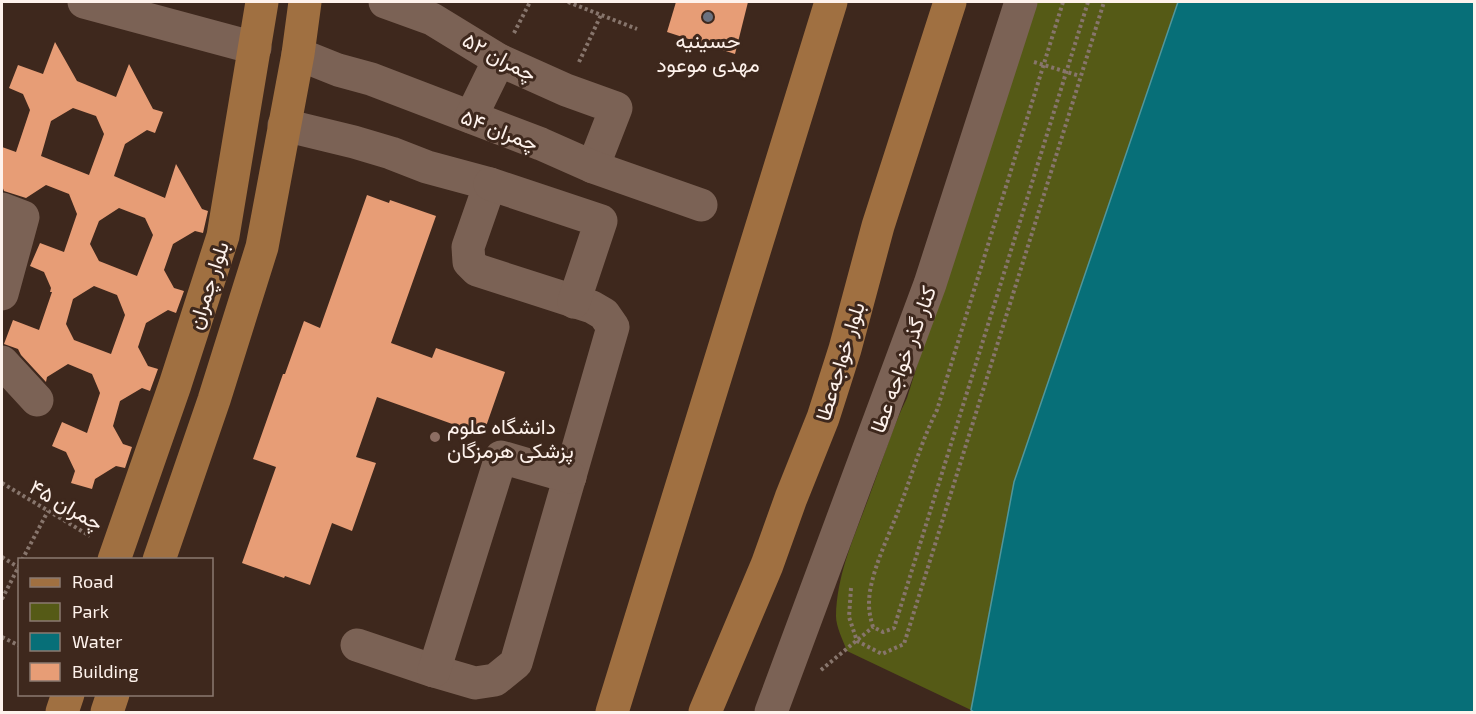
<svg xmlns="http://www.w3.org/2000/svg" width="1476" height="714" viewBox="0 0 1476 714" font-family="'Exo 2',Vazirmatn,sans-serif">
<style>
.green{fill:#555a16}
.water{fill:#076f78;stroke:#51969b;stroke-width:1.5}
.building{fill:#e79d76;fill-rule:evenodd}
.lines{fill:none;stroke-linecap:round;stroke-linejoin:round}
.path{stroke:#87756c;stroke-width:4;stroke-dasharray:3 3;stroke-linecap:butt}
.minor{stroke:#7b6255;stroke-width:33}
.major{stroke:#a07041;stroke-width:33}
.worship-dot{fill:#6b7280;stroke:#3e281d;stroke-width:2}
.education-dot{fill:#8d6e63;stroke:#3e281d;stroke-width:2}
.labels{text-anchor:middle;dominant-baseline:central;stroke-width:6;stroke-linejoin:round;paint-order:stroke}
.poi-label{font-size:21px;fill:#fef2ec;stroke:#3e281d}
.street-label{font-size:21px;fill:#fef2ec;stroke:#3e281d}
</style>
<rect width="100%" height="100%" fill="#3e281d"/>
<!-- green -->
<path class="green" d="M 1030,2 L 1178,2 L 1014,482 L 971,710 L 847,651 C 843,640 836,627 836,616 C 837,573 855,535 869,497 C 882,463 891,430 907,398 Z"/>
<!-- water -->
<path class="water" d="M 1178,2 L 1474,2 L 1474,712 L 974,712 L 971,710 L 1014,482 Z"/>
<!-- building -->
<g class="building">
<path d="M 676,2 L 748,2 L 735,54 L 667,32 Z"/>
<path d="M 55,42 L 77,81 L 116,97 L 129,64 L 153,109 L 163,112 L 155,133 L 147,130 L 125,144 L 114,176 L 165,198 L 176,164 L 202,209 L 208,211 L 203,233 L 195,231 L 173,244 L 164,270 L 174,288 L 184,291 L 176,313 L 168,310 L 146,323 L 138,347 L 148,366 L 158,369 L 150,391 L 142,388 L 120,401 L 113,426 L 123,444 L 132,447 L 125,468 L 116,466 L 95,479 L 92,489 L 71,483 L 75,471 L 66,452 L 52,446 L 62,422 L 87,433 L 100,393 L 92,374 L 68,364 L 47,377 L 46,382 L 21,355 L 18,349 L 4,344 L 13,320 L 39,330 L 52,292 L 50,292 L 51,288 L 44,272 L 30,266 L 40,243 L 64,252 L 77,214 L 69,194 L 46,185 L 26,198 L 4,191 L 2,186 L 2,147 L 16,152 L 30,110 L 23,94 L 9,88 L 18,65 L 43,74 ZM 73,108 L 96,116 L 104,134 L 89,175 L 41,156 L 51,121 ZM 119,208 L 145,218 L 153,235 L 137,276 L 99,261 L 90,244 L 99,221 ZM 94,286 L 117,295 L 125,315 L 111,354 L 74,340 L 66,324 L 73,299 Z"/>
<path d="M 367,195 L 389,203 L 390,200 L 436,216 L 391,343 L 432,358 L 436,348 L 505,372 L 483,435 L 377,397 L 356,457 L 376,463 L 352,531 L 332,523 L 310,585 L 285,576 L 284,578 L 242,563 L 276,467 L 253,459 L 283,374 L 285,374 L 304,321 L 320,328 Z"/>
</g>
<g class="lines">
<!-- path -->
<g class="path">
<path d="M 568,2 L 637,29"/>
<path d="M 1063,2 L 937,410 C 921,442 912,475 899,509 C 889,535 875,563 870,591 C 868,605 869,614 873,627 L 883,632 L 894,628 L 1088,2"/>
<path d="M 514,33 L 530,2"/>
<path d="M 579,62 L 601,15"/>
<path d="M 1034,62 L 1080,76"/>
<path d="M 2,483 L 90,536"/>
<path d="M 2,557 L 18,567"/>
<path d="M 22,560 L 48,511"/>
<path d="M 851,588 L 849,617 L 857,641 L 882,654 L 904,644 L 1104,2"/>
<path d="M 2,599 L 20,564"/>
<path d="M 2,637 L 20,646"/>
<path d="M 821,670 L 873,627"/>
</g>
<!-- minor -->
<g class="minor">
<path d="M 84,2 L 255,48"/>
<path d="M 385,2 L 432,19 L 499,60 L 566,90 L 616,108 L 593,167"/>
<path d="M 298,54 L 338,70 L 371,79 L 541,144 L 593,167 L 701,205"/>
<path d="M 471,117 L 499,60"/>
<path d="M 284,125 L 354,142 L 391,153 L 427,167 L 490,184 L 468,247 L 469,262 L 477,270 L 592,307 L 604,314 L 613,327 L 516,663 L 495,680 L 475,683 L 434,671 L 357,645"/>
<path d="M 490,184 L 601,221 L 574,302"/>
<path d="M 2,209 L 23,217 L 2,294"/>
<path d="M 2,362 L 37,400"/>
<path d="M 434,671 L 501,457 L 570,477"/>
<path d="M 771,712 L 930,284 L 1021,2"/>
</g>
<!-- major -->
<g class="major">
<path d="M 114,560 L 175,385 L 223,236 L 262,2"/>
<path d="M 159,560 L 214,400 L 262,247 L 298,54 L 305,2"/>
<path d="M 62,712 L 68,694"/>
<path d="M 107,712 L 113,694"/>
<path d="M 612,712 L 831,2"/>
<path d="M 705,712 L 767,565 L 791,498 L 823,418 L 845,349 L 878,226 L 950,2"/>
</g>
</g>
<!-- markers -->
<circle class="worship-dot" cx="708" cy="17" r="6"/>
<circle class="education-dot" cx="435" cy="437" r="6"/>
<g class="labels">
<!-- poi labels -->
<g class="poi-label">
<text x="708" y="39">حسینیه<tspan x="708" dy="24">مهدی موعود</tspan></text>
<text x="447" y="425" text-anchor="start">دانشگاه علوم<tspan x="447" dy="24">پزشکی هرمزگان</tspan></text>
</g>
<!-- street labels -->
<g class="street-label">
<text transform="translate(500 56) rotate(28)">چمران ۵۲</text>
<text transform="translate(500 129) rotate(21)">چمران ۵۴</text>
<text transform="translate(207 285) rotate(-72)">بلوار چمران</text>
<text transform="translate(902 359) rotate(-70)">کنار گذر خواجه عطا</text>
<text transform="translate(839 361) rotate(-73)">بلوار خواجه‌عطا</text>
<text transform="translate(67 504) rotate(30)">چمران ۴۵</text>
</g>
</g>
<!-- border -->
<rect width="1476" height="714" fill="none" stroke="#fef2ec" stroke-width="6"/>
<!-- legend -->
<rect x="18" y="558" width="195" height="138" fill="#3e281d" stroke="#8b7970" stroke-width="1.5"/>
<rect x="30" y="578" width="30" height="9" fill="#a07041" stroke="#8b7970" stroke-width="1.5"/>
<text x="72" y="588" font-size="18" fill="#fef2ec">Road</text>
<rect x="30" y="603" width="30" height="18" fill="#555a16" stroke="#8b7970" stroke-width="1.5"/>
<text x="72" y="618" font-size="18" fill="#fef2ec">Park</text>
<rect x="30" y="633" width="30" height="18" fill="#076f78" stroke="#8b7970" stroke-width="1.5"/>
<text x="72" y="648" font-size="18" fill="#fef2ec">Water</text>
<rect x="30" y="663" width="30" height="18" fill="#e79d76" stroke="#8b7970" stroke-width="1.5"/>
<text x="72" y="678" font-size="18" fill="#fef2ec">Building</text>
</svg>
